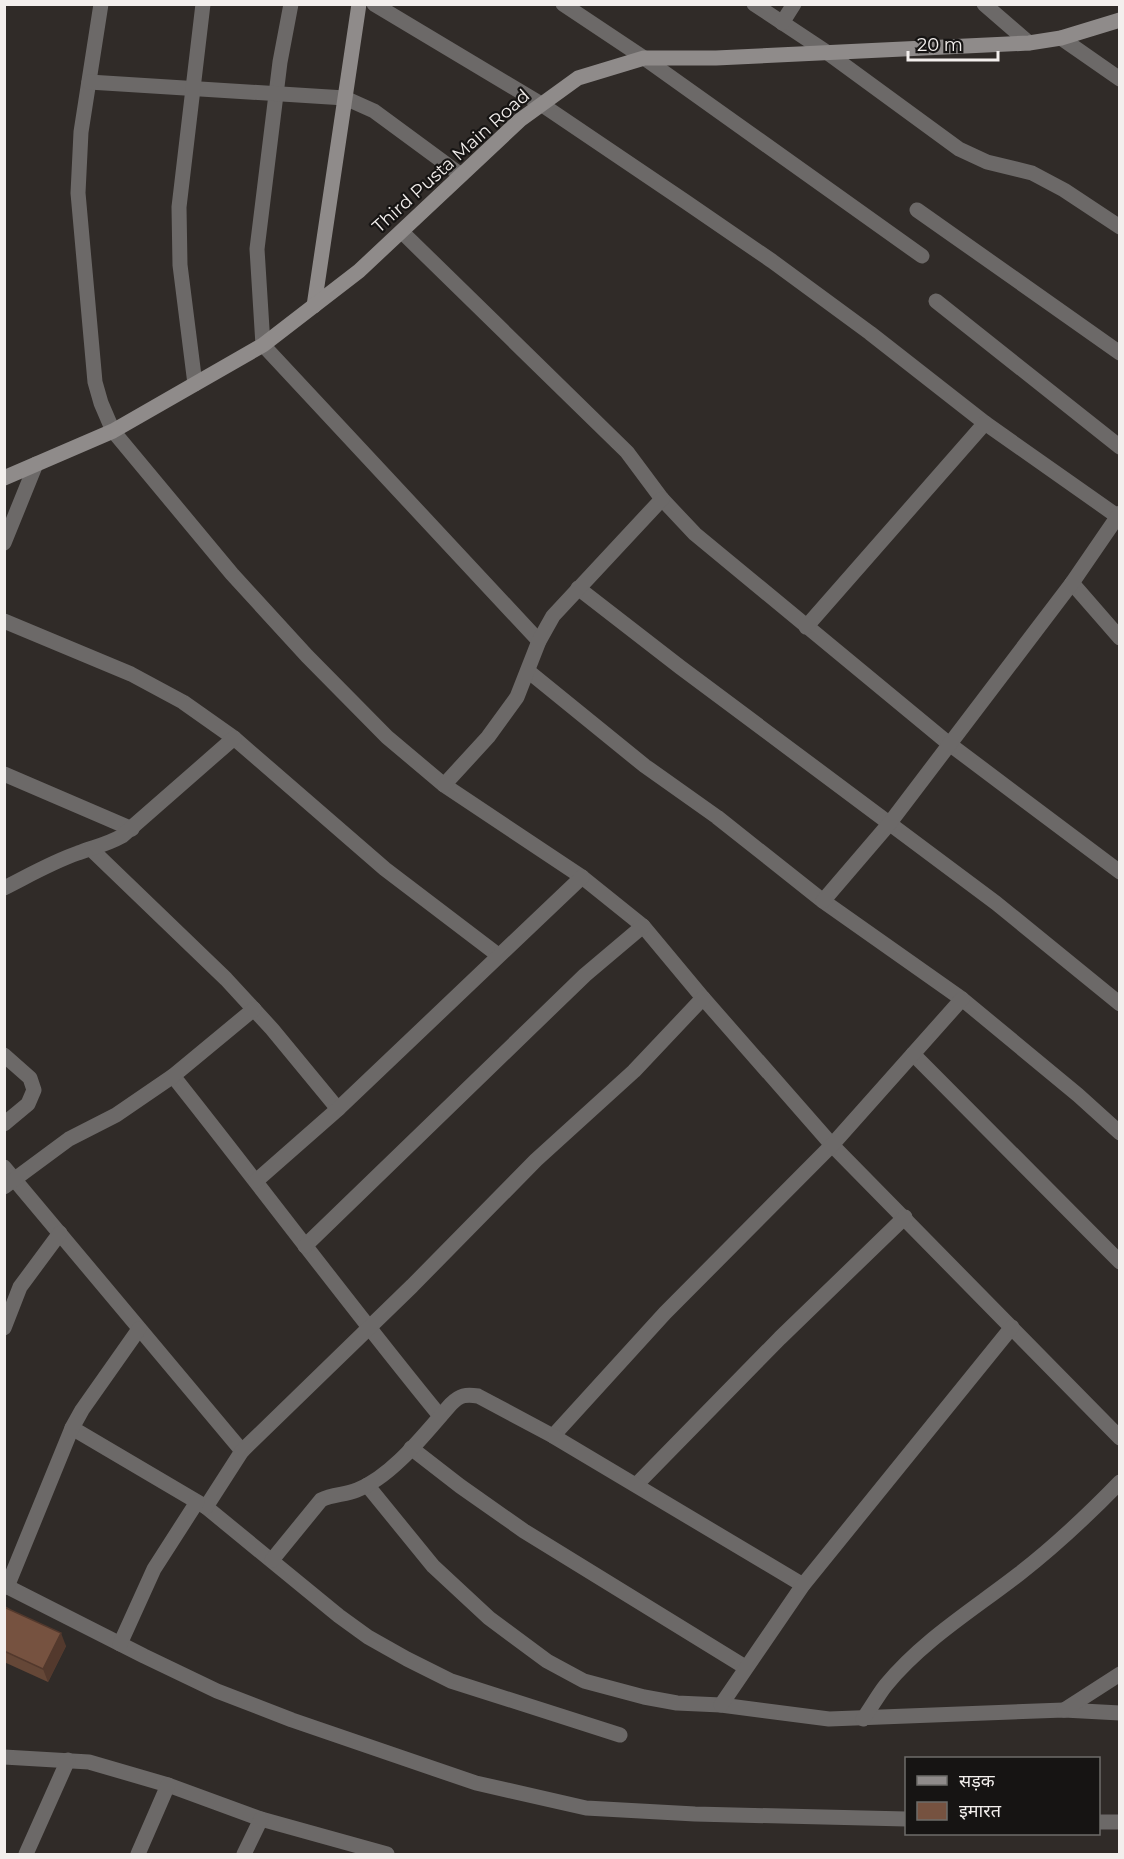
<svg xmlns="http://www.w3.org/2000/svg" width="1124" height="1859" viewBox="0 0 1124 1859" font-family="Montserrat,'Noto Sans Devanagari',sans-serif">
<style>
.lines{fill:none;stroke-linecap:round;stroke-linejoin:round}
.street{stroke:#6c6968;stroke-width:15}
.secondary{stroke:#8f8b8a;stroke-width:15}
.wall{fill:#654737}
.shaded-wall{fill:#53392d}
.building{fill:#765240;stroke:#53392d;stroke-width:1.5}
.labels{text-anchor:middle;dominant-baseline:central;stroke-width:4.5;stroke-linejoin:round;paint-order:stroke}
.street-label{font-size:18px;fill:#f3efed;stroke:#161413}
</style>
<rect width="100%" height="100%" fill="#302b28"/>
<g class="lines">
<!-- street -->
<g class="street">
<path d="M 101,4 L 81,132 L 78,193 L 95,382 L 101,403 L 113,431 L 232,574 L 307,656 L 387,737 L 444,785 L 582,877 L 643,926 L 703,998 L 832,1145 L 1120,1438"/>
<path d="M 291,4 L 280,62 L 257,249 L 263,345 L 539,641"/>
<path d="M 374,4 L 541,104 L 686,202 L 772,261 L 870,333 L 985,423 L 1117,516"/>
<path d="M 563,4 L 644,58 L 922,256"/>
<path d="M 754,4 L 825,51 L 959,149 L 987,162 L 1032,173 L 1064,190 L 1120,227"/>
<path d="M 984,4 L 1029,43"/>
<path d="M 782,23 L 794,4"/>
<path d="M 1061,38 L 1120,79"/>
<path d="M 89,82 L 345,98 L 374,111 L 461,175"/>
<path d="M 917,210 L 1120,353"/>
<path d="M 402,232 L 627,452 L 662,499 L 695,534 L 948,743 L 1120,872"/>
<path d="M 936,301 L 1120,447"/>
<path d="M 195,384 L 180,265 L 179,207 L 203,4"/>
<path d="M 4,543 L 36,464"/>
<path d="M 1072,583 L 1120,638"/>
<path d="M 578,588 L 680,667 L 996,903 L 1120,1004"/>
<path d="M 4,621 L 131,674 L 183,702 L 234,738 L 385,869 L 498,955"/>
<path d="M 806,627 L 985,423"/>
<path d="M 528,671 L 645,766 L 717,817 L 823,901 L 962,999 L 1078,1095 L 1120,1133"/>
<path d="M 4,774 L 132,829"/>
<path d="M 444,785 L 488,737 L 517,697 L 539,641 L 553,616 L 662,499"/>
<path d="M 92,850 L 226,979 L 272,1029 L 338,1109"/>
<path d="M 4,888 C 28,876 52,862 78,853 C 93,847 106,845 122,836 L 234,738"/>
<path d="M 823,901 L 889,824 L 1072,583 L 1120,513"/>
<path d="M 913,1054 L 1120,1262"/>
<path d="M 4,1055 L 30,1078 L 34,1090 L 28,1104 L 4,1124"/>
<path d="M 173,1076 C 263,1189 349,1305 440,1416"/>
<path d="M 4,1167 L 242,1451"/>
<path d="M 256,1181 L 338,1109 L 582,877"/>
<path d="M 4,1187 L 69,1139 L 116,1115 L 173,1076 L 254,1009"/>
<path d="M 305,1246 L 585,975 L 643,926"/>
<path d="M 4,1328 L 20,1287 L 60,1233"/>
<path d="M 72,1428 L 206,1507 L 339,1616 L 368,1637 L 407,1659 L 451,1681 L 620,1735"/>
<path d="M 553,1436 L 665,1313 L 832,1145 L 962,999"/>
<path d="M 411,1448 L 460,1486 L 524,1531 L 745,1667"/>
<path d="M 367,1485 L 433,1566 L 489,1618 L 547,1661 L 584,1681 L 644,1697 L 677,1703 L 721,1705 L 829,1719 L 1064,1710 L 1120,1713"/>
<path d="M 636,1485 L 780,1338 L 905,1217"/>
<path d="M 206,1507 L 242,1451 L 412,1286 L 536,1160 L 634,1071 L 703,998"/>
<path d="M 272,1560 L 321,1500 C 333,1494 345,1495 357,1490 C 393,1476 426,1432 451,1404 C 460,1395 466,1394 478,1396 L 553,1436 L 803,1585"/>
<path d="M 4,1585 L 144,1656 L 217,1691 L 292,1720 L 476,1783 L 586,1808 L 695,1814 L 906,1819"/>
<path d="M 7,1587 L 72,1428 L 82,1410 L 139,1329"/>
<path d="M 120,1644 L 154,1569 L 197,1502"/>
<path d="M 721,1705 L 803,1585 L 1012,1327"/>
<path d="M 1064,1710 L 1120,1674"/>
<path d="M 863,1719 C 871,1708 878,1695 886,1685 C 923,1640 974,1609 1019,1574 C 1055,1546 1088,1515 1120,1482"/>
<path d="M 4,1757 L 89,1762 L 168,1785 L 261,1819 L 387,1854"/>
<path d="M 1098,1822 L 1120,1822"/>
<path d="M 26,1854 L 68,1760"/>
<path d="M 138,1854 L 168,1785"/>
<path d="M 244,1854 L 261,1819"/>
</g>
<!-- secondary -->
<g class="secondary">
<path d="M 314,306 L 359,4"/>
<path d="M 4,478 L 113,431 L 263,345 L 359,271 L 520,120 L 578,78 L 644,58 L 716,58 L 1029,43 L 1061,38 L 1120,20"/>
</g>
</g>
<!-- wall -->
<path class="wall" d="M 5,1606 L 66,1646 L 48,1682 L 4,1662 Z"/>
<!-- shaded-wall -->
<path class="shaded-wall" d="M 61,1633 L 66,1646 L 48,1682 L 43,1669 Z"/>
<!-- building -->
<path class="building" d="M 4,1607 L 61,1633 L 43,1669 L 4,1651 Z"/>
<g class="labels">
<!-- street labels -->
<g class="street-label">
<text transform="translate(451 161) rotate(-42)">Third Pusta Main Road</text>
</g>
</g>
<!-- border -->
<rect width="1124" height="1859" fill="none" stroke="#f3efed" stroke-width="12"/>
<!-- legend -->
<rect x="905" y="1757" width="195" height="78" fill="#161413" stroke="#6e6c6a" stroke-width="1.5"/>
<rect x="917" y="1776" width="30" height="9" fill="#8f8b8a" stroke="#6e6c6a" stroke-width="1.5"/>
<text x="959" y="1787" font-size="18" fill="#f3efed">सड़क</text>
<rect x="917" y="1802" width="30" height="18" fill="#765240" stroke="#6e6c6a" stroke-width="1.5"/>
<text x="959" y="1817" font-size="18" fill="#f3efed">इमारत</text>
<!-- scale -->
<path d="M908 51v9h90v-9" fill="none" stroke="#f3efed" stroke-width="3"/>
<text x="917" y="51" font-size="18" fill="#f3efed" stroke="#161413" stroke-width="4.5" paint-order="stroke">20 m</text>
</svg>
